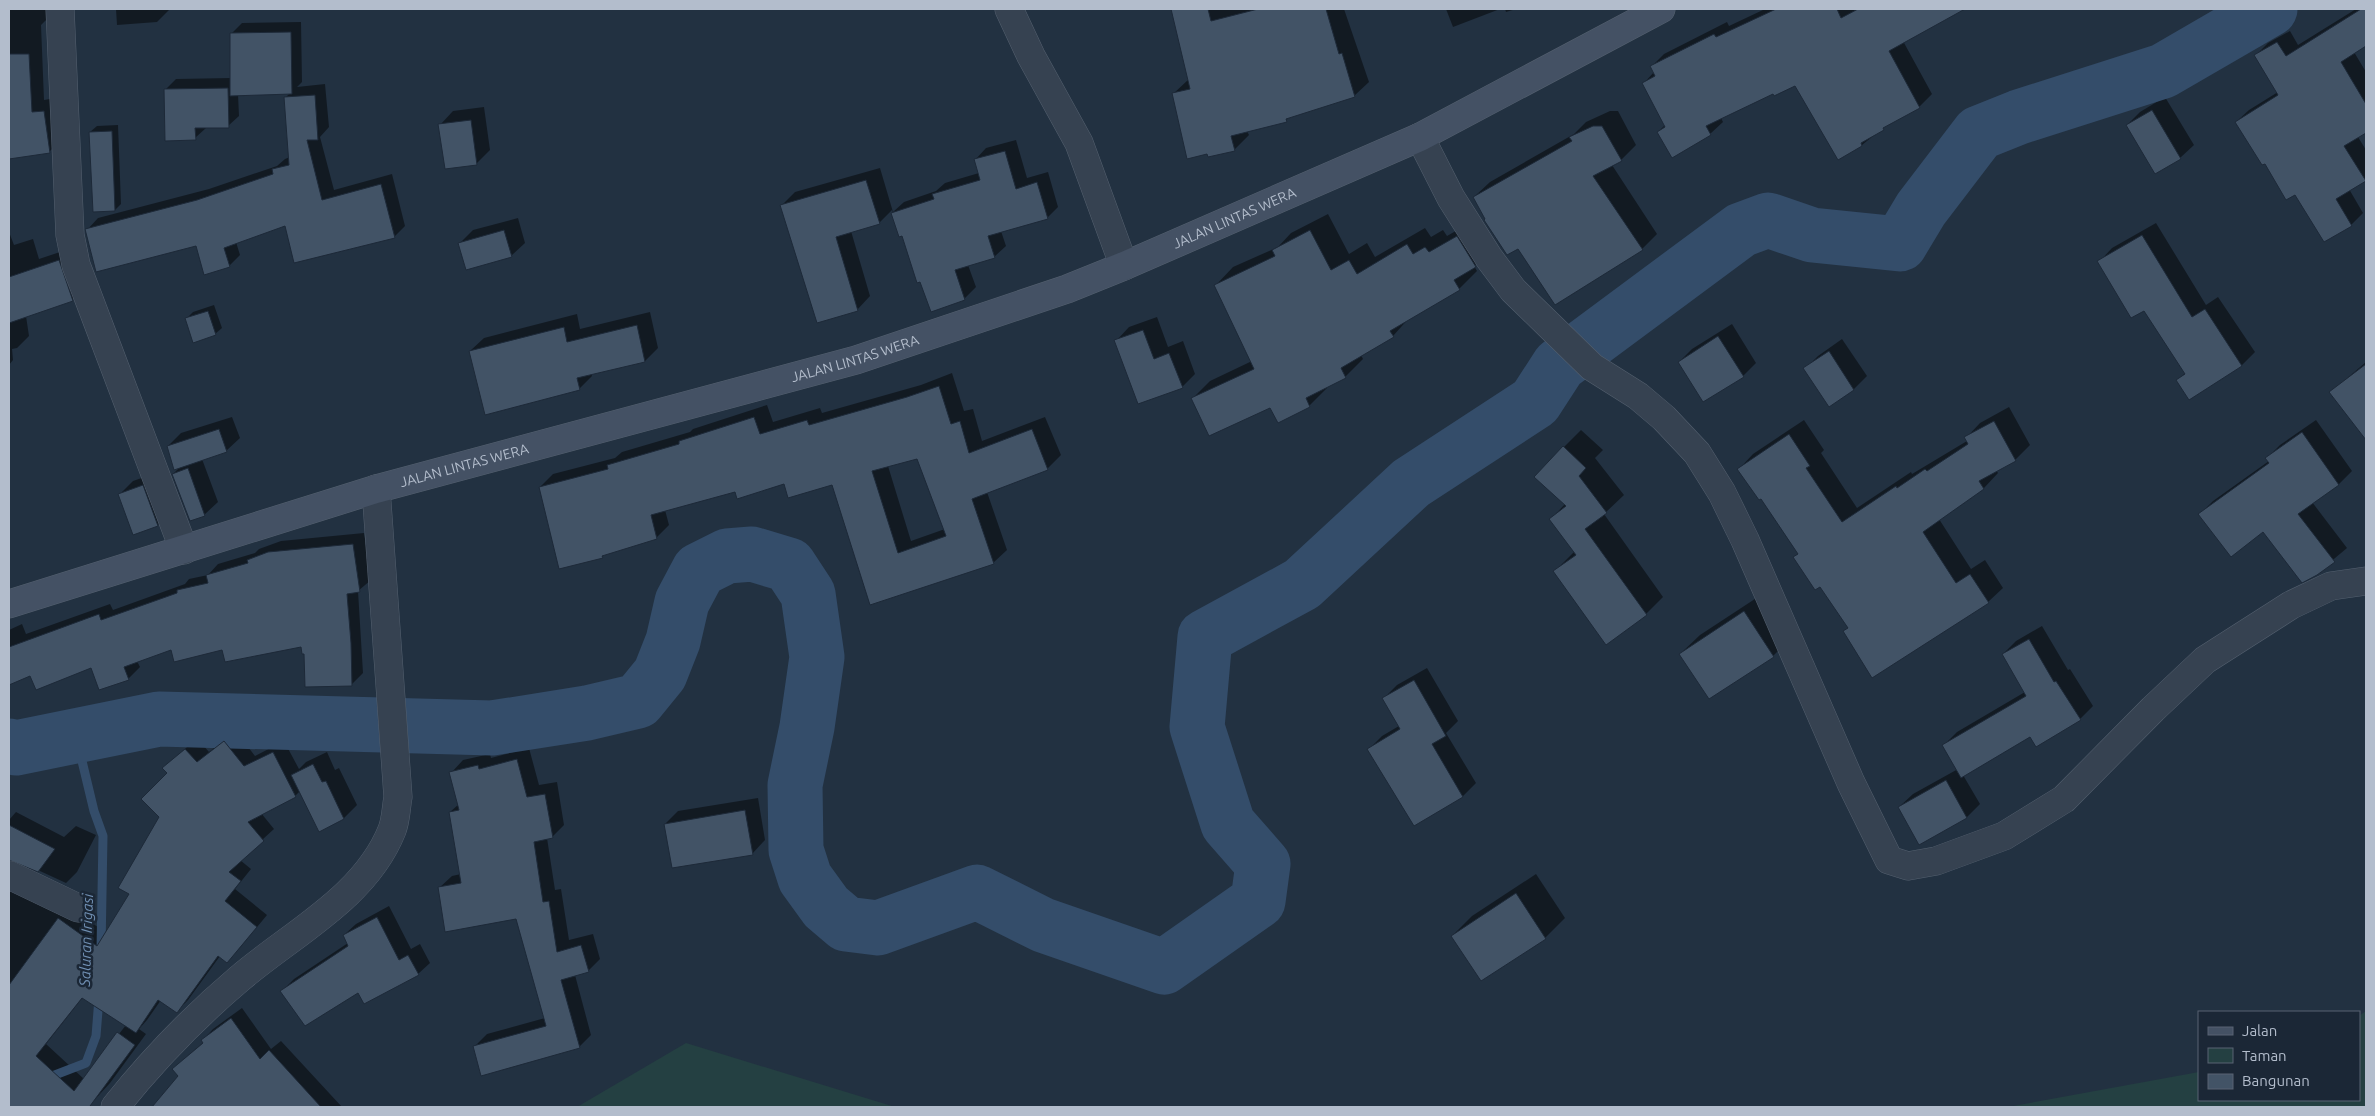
<svg xmlns="http://www.w3.org/2000/svg" width="2375" height="1116" viewBox="0 0 2375 1116" font-family="Ubuntu,sans-serif">
<style>
.green{fill:#244042}
.shadow{fill:#0007;fill-rule:evenodd}
.lines{fill:none;stroke-linecap:round;stroke-linejoin:round}
.stream{stroke:#344d6a;stroke-width:9}
.river{stroke:#344d6a;stroke-width:55}
.building{fill:#425366;stroke:#1d2938;fill-rule:evenodd}
.minor-casing{stroke:#54606f;stroke-width:29}
.tertiary-casing{stroke:#54606f;stroke-width:29}
.secondary-casing{stroke:#54606f;stroke-width:29}
.minor{stroke:#364251;stroke-width:28}
.tertiary{stroke:#364251;stroke-width:28}
.secondary{stroke:#445164;stroke-width:28}
.labels{text-anchor:middle;dominant-baseline:central;stroke-width:5;stroke-linejoin:round;paint-order:stroke}
.street-label{font-size:14px;fill:#b3bdcc;stroke:#1b2736}
.water-label{font-size:15px;font-style:italic;fill:#708fb2;stroke:#1b2736}
</style>
<rect width="100%" height="100%" fill="#223141"/>
<!-- green -->
<g class="green">
<path d="M 2366,1011 L 2366,1107 L 2008,1107 L 2199,1072 L 2199,1100 L 2359,1100 L 2359,1016 Z"/>
<path d="M 686,1043 L 895,1107 L 577,1107 Z"/>
</g>
<!-- shadow -->
<g class="shadow">
<path d="M 9,9 L 50,9 L 50,16 L 41,25 L 44,100 L 56,98 L 62,139 L 49,152 L 9,158 Z"/>
<path d="M 116,9 L 170,9 L 157,22 L 117,25 Z"/>
<path d="M 1172,9 L 1344,9 L 1369,82 L 1354,96 L 1291,116 L 1286,120 L 1247,131 L 1249,135 L 1234,150 L 1173,94 L 1189,79 Z"/>
<path d="M 1446,9 L 1500,9 L 1453,27 Z"/>
<path d="M 1505,9 L 1516,9 L 1506,12 Z"/>
<path d="M 1765,9 L 1957,9 L 1952,14 L 1903,41 L 1932,94 L 1919,107 L 1888,124 L 1862,145 L 1796,85 L 1774,93 L 1721,118 L 1723,122 L 1710,134 L 1658,132 L 1665,125 L 1644,83 L 1654,72 L 1651,67 L 1664,54 L 1727,22 L 1729,26 Z"/>
<path d="M 2356,9 L 2366,9 L 2366,44 L 2354,52 L 2366,72 L 2366,132 L 2358,137 L 2366,150 L 2366,178 L 2349,189 L 2363,213 L 2351,225 L 2296,193 L 2265,162 L 2236,122 L 2249,110 L 2278,92 L 2256,55 L 2268,43 L 2290,31 L 2298,45 Z"/>
<path d="M 301,22 L 302,82 L 297,87 L 325,84 L 329,127 L 320,137 L 334,190 L 392,174 L 405,226 L 394,237 L 285,225 L 236,242 L 240,255 L 229,266 L 196,244 L 87,230 L 98,218 L 209,189 L 277,166 L 285,159 L 290,157 L 285,98 L 290,93 L 238,94 L 239,116 L 228,126 L 206,128 L 195,138 L 165,90 L 176,79 L 231,78 L 231,34 L 242,23 Z"/>
<path d="M 2165,97 L 2194,145 L 2180,158 L 2156,173 L 2127,125 L 2140,112 Z"/>
<path d="M 484,107 L 490,150 L 476,164 L 440,125 L 453,111 Z"/>
<path d="M 1610,111 L 1618,111 L 1636,145 L 1621,160 L 1612,165 L 1657,234 L 1642,249 L 1518,248 L 1487,219 L 1474,197 L 1490,182 L 1574,134 L 1586,122 Z"/>
<path d="M 118,125 L 121,204 L 115,210 L 90,132 L 97,126 Z"/>
<path d="M 1016,140 L 1027,178 L 1048,172 L 1058,207 L 1047,218 L 1001,231 L 1006,246 L 994,257 L 968,265 L 976,287 L 964,299 L 903,234 L 899,235 L 892,210 L 879,223 L 851,231 L 870,296 L 857,310 L 782,205 L 795,192 L 880,168 L 893,212 L 904,202 L 936,191 L 945,183 L 979,173 L 975,160 L 986,148 Z"/>
<path d="M 1328,214 L 1349,254 L 1367,243 L 1375,257 L 1425,228 L 1431,237 L 1443,230 L 1447,236 L 1475,220 L 1493,248 L 1474,266 L 1477,271 L 1459,289 L 1410,317 L 1393,336 L 1361,355 L 1363,359 L 1345,377 L 1326,387 L 1327,388 L 1309,406 L 1271,406 L 1193,398 L 1210,381 L 1252,361 L 1216,285 L 1233,267 L 1278,247 L 1291,233 Z"/>
<path d="M 518,218 L 525,243 L 511,256 L 460,243 L 473,230 Z"/>
<path d="M 2156,223 L 2206,305 L 2218,297 L 2255,352 L 2242,365 L 2190,398 L 2178,380 L 2186,372 L 2144,309 L 2099,262 L 2112,248 Z"/>
<path d="M 9,232 L 14,245 L 33,239 L 39,259 L 72,248 L 85,287 L 72,300 L 26,316 L 29,336 L 17,348 L 12,349 L 13,360 L 9,365 Z"/>
<path d="M 214,305 L 222,328 L 215,334 L 186,319 L 193,312 Z"/>
<path d="M 650,312 L 658,348 L 645,361 L 591,373 L 592,376 L 579,389 L 470,351 L 484,338 L 577,314 L 580,329 Z"/>
<path d="M 1157,317 L 1168,347 L 1183,341 L 1195,374 L 1182,387 L 1116,341 L 1129,327 Z"/>
<path d="M 1732,324 L 1756,363 L 1743,376 L 1679,362 L 1692,349 Z"/>
<path d="M 1842,339 L 1867,376 L 1854,389 L 1829,405 L 1805,369 L 1818,356 Z"/>
<path d="M 2366,362 L 2366,430 L 2362,433 L 2331,392 Z"/>
<path d="M 952,373 L 964,411 L 973,409 L 982,441 L 1045,417 L 1061,455 L 1048,468 L 987,492 L 1007,550 L 993,563 L 871,604 L 832,484 L 785,482 L 736,490 L 665,510 L 669,525 L 656,538 L 605,554 L 602,557 L 540,487 L 553,474 L 615,458 L 622,452 L 690,432 L 693,429 L 767,405 L 773,422 L 820,408 L 822,413 L 921,385 ZM 918,458 L 945,529 L 911,541 L 888,466 Z"/>
<path d="M 2009,407 L 2030,445 L 2015,460 L 1996,470 L 1998,473 L 1984,488 L 1939,519 L 1971,569 L 1985,560 L 2003,588 L 1988,602 L 1849,627 L 1821,585 L 1794,557 L 1799,553 L 1761,497 L 1739,469 L 1753,454 L 1804,420 L 1824,450 L 1821,453 L 1857,508 L 1911,472 L 1912,474 L 1967,441 L 1966,438 L 1980,423 Z"/>
<path d="M 232,417 L 240,438 L 226,451 L 202,459 L 218,502 L 204,515 L 173,474 L 181,466 L 168,446 L 181,433 Z"/>
<path d="M 2316,420 L 2352,471 L 2339,484 L 2312,502 L 2347,548 L 2316,574 L 2263,531 L 2200,514 L 2213,501 L 2269,461 L 2267,458 L 2280,445 Z"/>
<path d="M 1581,430 L 1603,450 L 1595,458 L 1624,495 L 1604,514 L 1663,597 L 1646,614 L 1555,571 L 1575,551 L 1551,519 L 1565,504 L 1564,447 Z"/>
<path d="M 156,473 L 171,512 L 158,525 L 120,494 L 133,481 Z"/>
<path d="M 364,533 L 371,580 L 358,591 L 363,673 L 351,685 L 305,652 L 303,646 L 172,648 L 137,661 L 140,667 L 128,679 L 92,666 L 31,674 L 9,683 L 9,630 L 22,624 L 26,634 L 110,604 L 113,610 L 185,584 L 189,579 L 208,575 L 218,564 L 255,553 L 259,549 L 281,541 Z"/>
<path d="M 1764,593 L 1792,637 L 1773,656 L 1680,654 L 1700,635 Z"/>
<path d="M 2042,626 L 2068,670 L 2070,669 L 2093,706 L 2080,719 L 2031,736 L 1963,775 L 1980,804 L 1967,817 L 1920,843 L 1899,807 L 1913,794 L 1958,769 L 1944,745 L 1957,732 L 2025,692 L 2003,654 L 2016,641 Z"/>
<path d="M 1427,668 L 1458,721 L 1446,733 L 1476,783 L 1463,796 L 1369,749 L 1382,736 L 1399,726 L 1384,698 L 1397,685 Z"/>
<path d="M 235,730 L 255,756 L 284,741 L 299,769 L 306,762 L 327,752 L 335,770 L 339,768 L 357,805 L 344,818 L 300,791 L 295,796 L 261,813 L 274,829 L 240,860 L 251,869 L 235,889 L 267,915 L 238,950 L 227,961 L 220,956 L 188,1000 L 177,1011 L 161,1000 L 147,1020 L 139,1029 L 146,1034 L 110,1083 L 88,1107 L 9,1107 L 9,874 L 63,902 L 106,933 L 131,893 L 160,817 L 169,774 L 164,768 L 197,738 L 209,752 ZM 83,997 L 126,1025 L 84,1079 L 46,1044 Z"/>
<path d="M 529,748 L 539,785 L 557,782 L 564,825 L 552,837 L 547,838 L 555,890 L 561,889 L 569,940 L 593,934 L 600,959 L 588,971 L 575,975 L 591,1035 L 579,1047 L 474,1047 L 487,1034 L 545,1018 L 517,918 L 439,888 L 452,876 L 461,874 L 450,812 L 459,804 L 451,773 L 463,760 L 490,754 L 491,758 Z"/>
<path d="M 758,798 L 765,840 L 752,854 L 665,824 L 678,811 Z"/>
<path d="M 16,812 L 64,837 L 76,826 L 96,835 L 77,872 L 66,883 L 16,860 L 9,858 L 9,820 Z"/>
<path d="M 1536,874 L 1565,918 L 1545,938 L 1452,936 L 1472,916 Z"/>
<path d="M 389,906 L 411,949 L 420,944 L 430,963 L 418,974 L 359,991 L 282,991 L 294,979 L 348,943 L 344,935 L 356,924 Z"/>
<path d="M 242,1008 L 271,1049 L 281,1041 L 342,1107 L 154,1107 L 180,1076 L 184,1059 L 204,1042 L 203,1040 L 213,1029 Z"/>
</g>
<g class="lines">
<!-- stream -->
<g class="stream">
<path d="M 76,736 L 94,811 L 103,836 L 101,950"/>
<path d="M 47,1078 L 86,1063 L 96,1036 L 99,998"/>
</g>
<!-- river -->
<path class="river" d="M 9,746 L 16,748 L 159,719 L 492,728 L 587,713 L 638,701 L 660,674 L 673,641 L 682,602 L 699,570 L 727,556 L 752,554 L 789,565 L 808,594 L 817,657 L 807,727 L 795,785 L 796,850 L 805,878 L 826,907 L 846,924 L 878,928 L 977,892 L 1043,925 L 1164,967 L 1258,901 L 1263,864 L 1228,824 L 1197,727 L 1205,637 L 1302,584 L 1411,483 L 1535,402 L 1559,365 L 1741,230 L 1768,220 L 1812,235 L 1900,244 L 1921,209 L 1979,133 L 2019,117 L 2163,71 L 2270,9"/>
</g>
<!-- building -->
<g class="building">
<path d="M 1171,9 L 1208,9 L 1211,21 L 1258,9 L 1326,9 L 1339,54 L 1342,53 L 1355,97 L 1286,119 L 1287,122 L 1231,136 L 1235,151 L 1208,157 L 1207,154 L 1187,159 L 1172,93 L 1190,89 Z"/>
<path d="M 1776,9 L 1837,9 L 1841,18 L 1858,9 L 1965,9 L 1889,51 L 1920,108 L 1883,128 L 1884,130 L 1861,143 L 1862,146 L 1838,160 L 1795,86 L 1774,96 L 1773,94 L 1706,126 L 1711,135 L 1672,158 L 1657,132 L 1665,127 L 1642,83 L 1655,76 L 1650,66 L 1714,34 L 1716,37 Z"/>
<path d="M 2361,9 L 2366,9 L 2366,46 L 2341,62 L 2366,104 L 2366,133 L 2344,146 L 2366,181 L 2336,199 L 2352,226 L 2324,242 L 2295,195 L 2286,200 L 2265,164 L 2262,165 L 2235,122 L 2278,95 L 2254,55 L 2277,42 L 2286,56 Z"/>
<path d="M 291,32 L 292,94 L 230,96 L 230,33 Z"/>
<path d="M 9,54 L 29,54 L 32,112 L 44,111 L 50,153 L 9,159 Z"/>
<path d="M 228,88 L 229,128 L 195,128 L 196,140 L 165,141 L 164,89 Z"/>
<path d="M 315,95 L 318,140 L 307,140 L 322,200 L 381,184 L 395,238 L 294,263 L 285,226 L 224,248 L 230,267 L 204,275 L 196,246 L 96,272 L 85,229 L 197,200 L 273,174 L 272,169 L 289,165 L 284,97 Z"/>
<path d="M 2152,110 L 2181,159 L 2155,174 L 2126,125 Z"/>
<path d="M 471,120 L 477,165 L 445,169 L 438,124 Z"/>
<path d="M 1593,126 L 1602,126 L 1622,161 L 1593,176 L 1643,250 L 1555,305 L 1518,249 L 1507,255 L 1484,220 L 1485,219 L 1473,197 L 1572,141 L 1569,137 Z"/>
<path d="M 112,131 L 115,211 L 93,212 L 89,132 Z"/>
<path d="M 1005,151 L 1016,189 L 1037,182 L 1048,219 L 988,236 L 995,258 L 955,270 L 965,300 L 931,312 L 920,282 L 917,283 L 902,236 L 899,237 L 891,213 L 934,199 L 932,194 L 980,180 L 974,159 Z"/>
<path d="M 866,180 L 880,224 L 836,237 L 858,311 L 817,323 L 780,205 Z"/>
<path d="M 504,230 L 512,257 L 466,270 L 458,243 Z"/>
<path d="M 1310,230 L 1331,270 L 1349,260 L 1357,274 L 1407,244 L 1413,254 L 1425,247 L 1429,252 L 1457,236 L 1476,267 L 1454,280 L 1460,290 L 1390,331 L 1394,337 L 1341,368 L 1346,378 L 1306,398 L 1310,407 L 1278,423 L 1270,408 L 1209,436 L 1191,398 L 1254,369 L 1214,285 L 1275,256 L 1272,250 Z"/>
<path d="M 2142,235 L 2192,317 L 2205,309 L 2242,366 L 2189,400 L 2176,380 L 2185,374 L 2144,311 L 2131,318 L 2097,261 Z"/>
<path d="M 59,260 L 73,301 L 9,323 L 9,277 Z"/>
<path d="M 208,311 L 216,335 L 193,343 L 185,318 Z"/>
<path d="M 637,325 L 645,362 L 577,378 L 580,390 L 485,415 L 469,351 L 564,327 L 567,342 Z"/>
<path d="M 1143,330 L 1154,359 L 1169,353 L 1183,388 L 1138,404 L 1114,340 Z"/>
<path d="M 1718,336 L 1744,377 L 1703,402 L 1678,362 Z"/>
<path d="M 1829,351 L 1854,390 L 1829,407 L 1803,368 Z"/>
<path d="M 2366,364 L 2366,440 L 2329,392 Z"/>
<path d="M 939,386 L 951,424 L 960,421 L 969,453 L 1032,429 L 1048,470 L 972,499 L 994,564 L 870,605 L 832,485 L 788,498 L 784,484 L 737,499 L 735,492 L 651,515 L 657,539 L 602,556 L 603,558 L 559,569 L 539,487 L 608,469 L 607,465 L 679,444 L 679,441 L 754,417 L 760,434 L 807,420 L 809,425 L 907,397 ZM 917,459 L 946,536 L 898,553 L 872,471 Z"/>
<path d="M 1994,421 L 2016,461 L 1979,481 L 1984,489 L 1923,532 L 1956,583 L 1970,574 L 1989,603 L 1872,678 L 1843,631 L 1848,628 L 1820,587 L 1815,590 L 1793,557 L 1798,554 L 1761,499 L 1759,500 L 1737,469 L 1789,434 L 1810,466 L 1806,468 L 1842,522 L 1896,486 L 1897,488 L 1925,469 L 1927,471 L 1968,444 L 1964,437 Z"/>
<path d="M 219,429 L 227,452 L 174,470 L 167,446 Z"/>
<path d="M 2302,432 L 2339,485 L 2298,514 L 2335,562 L 2317,575 L 2302,583 L 2263,532 L 2231,557 L 2198,514 L 2269,463 L 2265,458 Z"/>
<path d="M 1563,446 L 1586,468 L 1579,476 L 1607,513 L 1585,529 L 1647,615 L 1606,645 L 1553,571 L 1576,555 L 1549,519 L 1566,506 L 1534,477 Z"/>
<path d="M 188,468 L 205,516 L 190,521 L 172,474 Z"/>
<path d="M 143,485 L 158,526 L 133,535 L 118,494 Z"/>
<path d="M 353,544 L 360,592 L 347,594 L 351,643 L 352,686 L 305,687 L 304,654 L 302,654 L 301,647 L 225,662 L 222,650 L 174,662 L 171,650 L 124,667 L 129,680 L 99,690 L 91,668 L 36,690 L 30,676 L 9,685 L 9,647 L 99,614 L 101,620 L 177,593 L 177,590 L 208,583 L 206,575 L 248,563 L 247,560 L 268,552 Z"/>
<path d="M 1744,611 L 1774,657 L 1709,699 L 1679,654 Z"/>
<path d="M 2029,639 L 2054,682 L 2056,681 L 2081,720 L 2036,747 L 2030,737 L 1961,778 L 1942,745 L 2026,696 L 2002,654 Z"/>
<path d="M 1414,680 L 1446,736 L 1432,744 L 1463,797 L 1414,826 L 1367,749 L 1400,729 L 1382,698 Z"/>
<path d="M 224,741 L 244,766 L 273,752 L 296,797 L 248,822 L 264,841 L 229,872 L 241,881 L 225,901 L 257,927 L 227,963 L 218,956 L 177,1013 L 158,1000 L 136,1033 L 82,998 L 36,1056 L 74,1091 L 117,1032 L 135,1045 L 90,1106 L 92,1107 L 9,1107 L 9,985 L 58,918 L 97,946 L 129,894 L 118,888 L 159,817 L 141,799 L 167,773 L 162,768 L 185,749 L 197,762 Z"/>
<path d="M 517,759 L 527,797 L 545,794 L 553,838 L 534,842 L 543,902 L 549,901 L 557,952 L 581,945 L 589,972 L 561,980 L 580,1048 L 481,1076 L 473,1046 L 546,1026 L 516,919 L 445,932 L 438,887 L 461,883 L 449,812 L 459,810 L 449,772 L 478,765 L 479,769 Z"/>
<path d="M 313,764 L 322,782 L 326,781 L 344,819 L 319,832 L 291,775 Z"/>
<path d="M 1946,780 L 1967,818 L 1919,845 L 1898,807 Z"/>
<path d="M 745,810 L 753,855 L 672,868 L 664,824 Z"/>
<path d="M 9,825 L 55,849 L 38,872 L 9,860 Z"/>
<path d="M 1516,893 L 1546,939 L 1481,981 L 1451,936 Z"/>
<path d="M 377,917 L 399,960 L 408,955 L 419,975 L 364,1004 L 358,993 L 305,1026 L 280,991 L 348,946 L 343,935 Z"/>
<path d="M 231,1018 L 260,1059 L 269,1050 L 321,1107 L 152,1107 L 178,1076 L 172,1069 L 203,1043 L 201,1040 Z"/>
</g>
<g class="lines">
<!-- minor casing -->
<g class="minor-casing">
<g id="minor">
<path d="M 60,9 L 70,235 L 76,265 L 184,550"/>
<path d="M 1009,9 L 1031,56 L 1079,143 L 1124,266"/>
<path d="M 1420,137 L 1451,198 L 1489,258 L 1513,290 L 1592,367 L 1638,396 L 1664,418 L 1697,453 L 1722,493 L 1745,540 L 1851,783 L 1889,860 L 1908,866 L 1936,861 L 2004,836 L 2064,799 L 2153,709 L 2205,660 L 2291,605 L 2331,586 L 2366,581"/>
<path d="M 9,875 L 78,908"/>
</g>
</g>
<!-- tertiary casing -->
<g class="tertiary-casing">
<path id="tertiary" d="M 115,1107 C 151,1062 194,1017 239,979 C 291,934 365,898 392,830 C 396,820 396,808 398,797 L 376,489"/>
</g>
<!-- secondary casing -->
<g class="secondary-casing">
<g id="secondary">
<path id="s1" d="M 9,604 L 376,489 L 856,360 L 1067,289 L 1124,266 L 1420,137 L 1661,9"/>
</g>
</g>
<!-- minor -->
<use href="#minor" class="minor"/>
<!-- tertiary -->
<use href="#tertiary" class="tertiary"/>
<!-- secondary -->
<use href="#secondary" class="secondary"/>
</g>
<g class="labels">
<!-- street labels -->
<g class="street-label">
<text stroke="none"><textPath href="#s1" startOffset="1286">JALAN LINTAS WERA</textPath></text>
<text stroke="none"><textPath href="#s1" startOffset="881">JALAN LINTAS WERA</textPath></text>
<text stroke="none"><textPath href="#s1" startOffset="476">JALAN LINTAS WERA</textPath></text>
</g>
<!-- water labels -->
<g class="water-label">
<text transform="translate(86 940) rotate(-88)">Saluran Irigasi</text>
</g>
</g>
<!-- border -->
<rect width="2375" height="1116" fill="none" stroke="#b3bdcc" stroke-width="20"/>
<!-- legend -->
<rect x="2198" y="1011" width="162" height="90" fill="#1b2736" stroke="#586372"/>
<rect x="2208" y="1027" width="25" height="8" fill="#445164" stroke="#586372"/>
<text x="2242" y="1036" font-size="15" fill="#b3bdcc">Jalan</text>
<rect x="2208" y="1048" width="25" height="15" fill="#244042" stroke="#586372"/>
<text x="2242" y="1061" font-size="15" fill="#b3bdcc">Taman</text>
<rect x="2208" y="1074" width="25" height="15" fill="#425366" stroke="#586372"/>
<text x="2242" y="1086" font-size="15" fill="#b3bdcc">Bangunan</text>
</svg>
